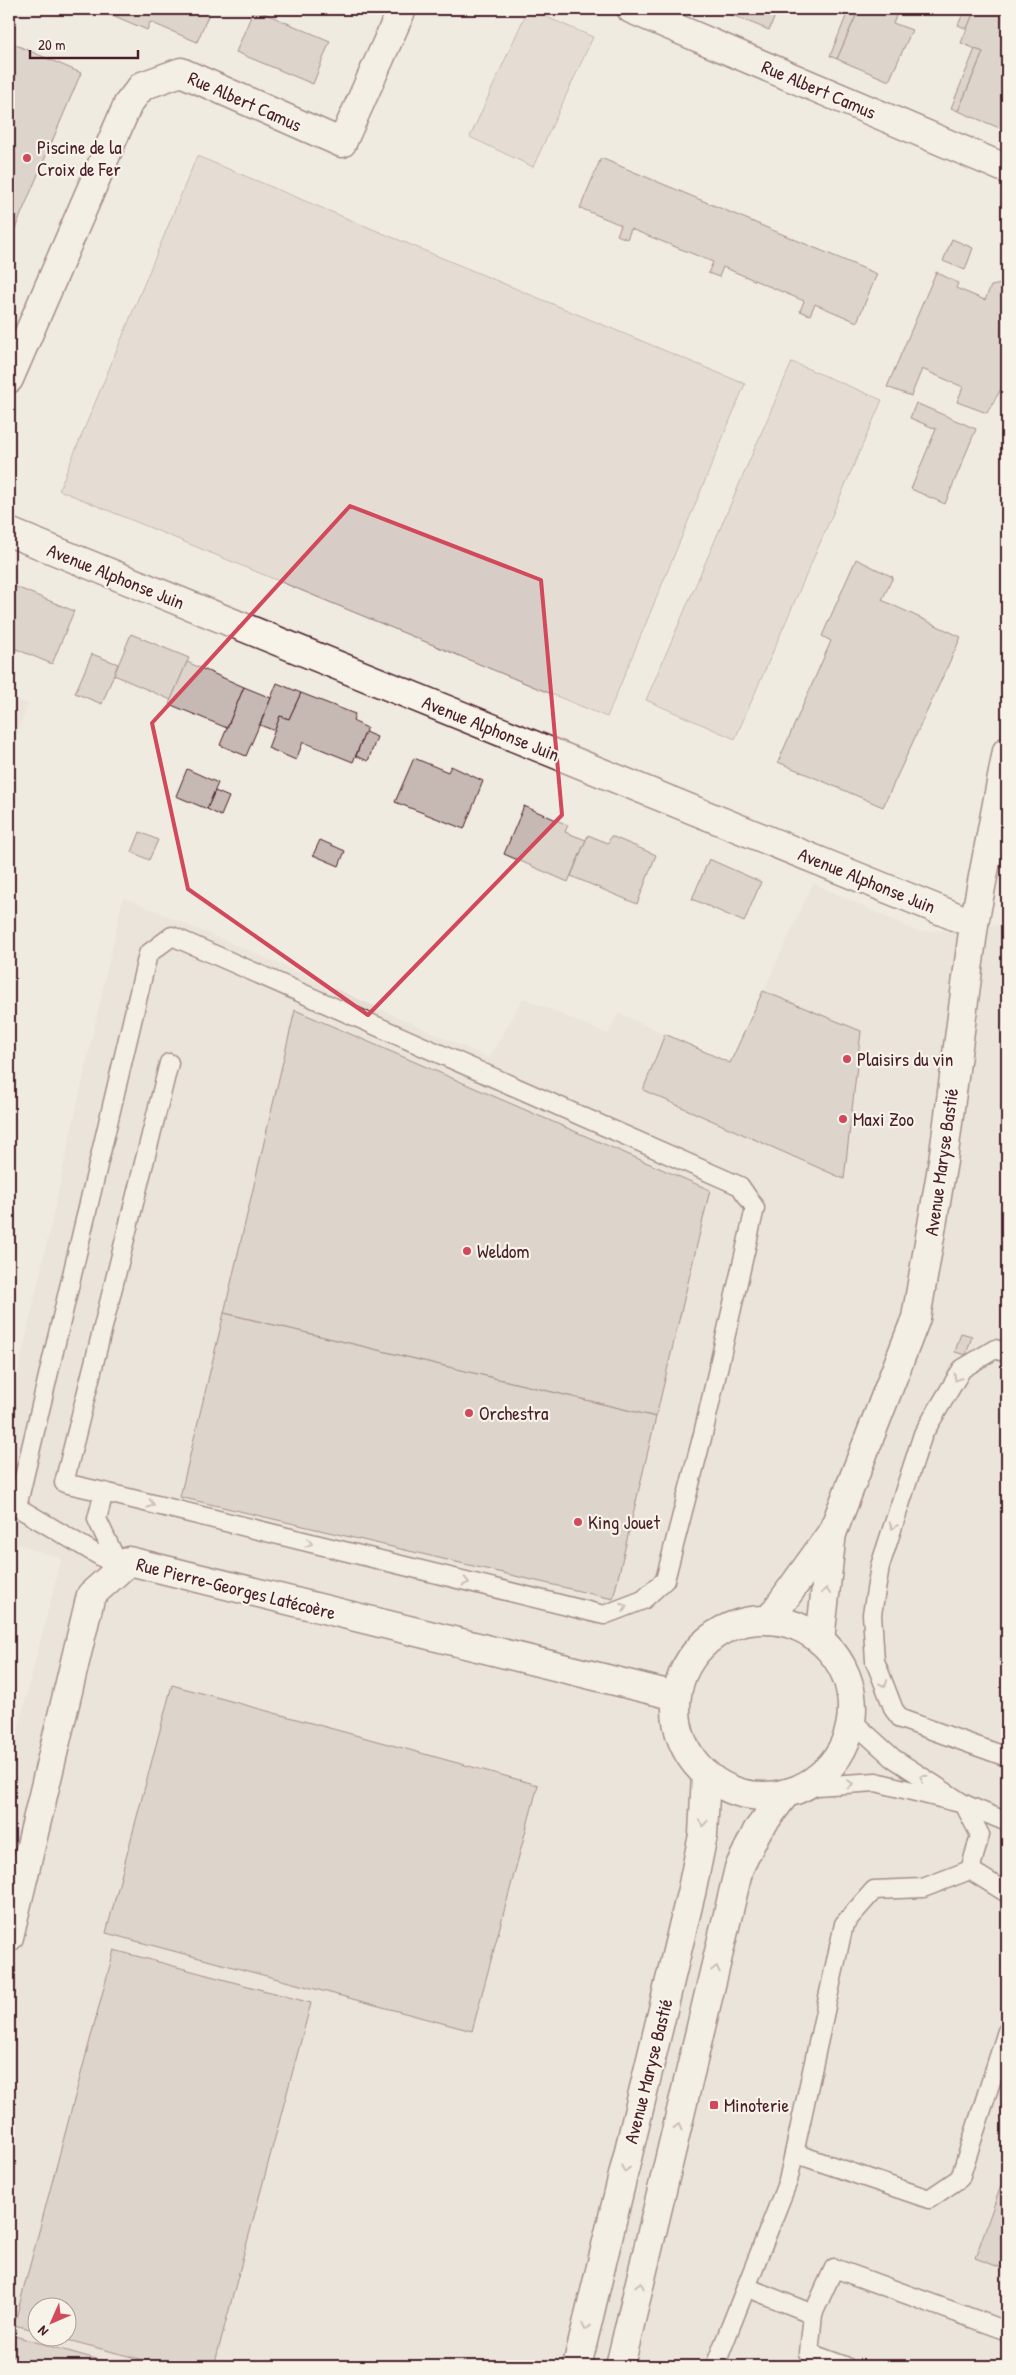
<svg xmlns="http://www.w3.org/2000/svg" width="1016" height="2375" viewBox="0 0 1016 2375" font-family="'Patrick Hand',sans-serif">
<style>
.built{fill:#e3dcd2;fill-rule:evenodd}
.green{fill:#d8cdc6;stroke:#917678}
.building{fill:#c6b8b3;stroke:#4a1f2b}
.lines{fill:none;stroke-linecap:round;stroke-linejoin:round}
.service-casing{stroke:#4a1f2b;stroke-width:21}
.minor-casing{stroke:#4a1f2b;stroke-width:31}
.tertiary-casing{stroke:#4a1f2b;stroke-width:31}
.service{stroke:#f7f3e8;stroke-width:18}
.minor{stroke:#f7f3e8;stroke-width:28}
.tertiary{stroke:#f7f3e8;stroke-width:28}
.oneway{stroke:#a0898a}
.marked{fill:none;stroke:#d1495b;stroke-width:4;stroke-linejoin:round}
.poi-dot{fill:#d1495b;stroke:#f7f3e8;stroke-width:2}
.labels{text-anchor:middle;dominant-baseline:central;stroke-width:4.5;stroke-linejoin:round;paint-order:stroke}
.street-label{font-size:19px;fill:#4a1f2b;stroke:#f7f3e8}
.poi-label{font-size:19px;fill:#4a1f2b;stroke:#f7f3e8;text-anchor:start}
</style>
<rect width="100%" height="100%" fill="#f0ebe0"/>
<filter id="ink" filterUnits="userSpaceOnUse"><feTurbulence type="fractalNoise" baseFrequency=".02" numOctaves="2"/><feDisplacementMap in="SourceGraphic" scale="10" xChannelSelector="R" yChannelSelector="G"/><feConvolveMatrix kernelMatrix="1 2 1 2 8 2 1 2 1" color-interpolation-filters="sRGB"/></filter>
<g filter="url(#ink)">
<!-- built -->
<g class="built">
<path d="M 9,697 L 29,704 L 9,750 Z"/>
<path d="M 813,883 L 919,932 L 1007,924 L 1007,2366 L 9,2366 L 9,1765 L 61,1558 L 9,1542 L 9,1413 L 123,897 L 301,973 L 489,1058 L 523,998 L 608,1034 L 618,1013 L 730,1063 ZM 38,2308 L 68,2308 L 68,2338 L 38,2338 Z"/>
</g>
<!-- green -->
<g class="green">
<path d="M 528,9 L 593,37 L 533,167 L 470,137 Z"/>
<path d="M 197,156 L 745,384 L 607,717 L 59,490 Z"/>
<path d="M 792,362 L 882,400 L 735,739 L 646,700 Z"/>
</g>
<!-- building -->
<g class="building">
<path d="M 104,9 L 211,9 L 197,42 L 150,22 L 147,30 L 103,11 Z"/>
<path d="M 254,9 L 330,41 L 313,84 L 236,52 Z"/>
<path d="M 717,9 L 778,9 L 769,30 Z"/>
<path d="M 849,9 L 859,9 L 837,59 L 830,56 Z"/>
<path d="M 859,9 L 899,9 L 893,23 L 912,30 L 889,81 L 837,59 Z"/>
<path d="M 965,9 L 975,9 L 967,29 L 958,25 Z"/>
<path d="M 975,9 L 1007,9 L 1007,131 L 958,111 L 983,52 L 961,43 Z"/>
<path d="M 9,42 L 81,73 L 9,243 Z"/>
<path d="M 975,49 L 983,52 L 958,111 L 951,108 Z"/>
<path d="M 601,158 L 877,274 L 857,322 L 815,304 L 810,315 L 800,311 L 804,301 L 723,267 L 719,277 L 708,273 L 713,262 L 631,229 L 627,239 L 617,235 L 621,225 L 580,208 Z"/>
<path d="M 952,239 L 973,248 L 965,270 L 943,261 Z"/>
<path d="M 936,272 L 958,283 L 956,288 L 985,300 L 991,286 L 1007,283 L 1007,379 L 987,413 L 957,402 L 963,387 L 922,369 L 911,396 L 887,387 Z"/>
<path d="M 916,403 L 976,429 L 945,504 L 911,489 L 936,429 L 910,418 Z"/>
<path d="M 856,559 L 893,577 L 882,600 L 961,637 L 883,807 L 778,762 L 831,641 L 822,636 Z"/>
<path d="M 9,584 L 74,611 L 52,664 L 9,646 Z"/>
<path d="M 131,634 L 189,658 L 171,700 L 114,675 Z"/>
<path d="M 92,654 L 118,664 L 102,704 L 75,693 Z"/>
<path d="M 187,662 L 244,687 L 227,728 L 169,704 Z"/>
<path d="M 277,683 L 301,693 L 289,719 L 280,716 L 275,731 L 260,725 Z"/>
<path d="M 244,687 L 271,698 L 246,756 L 220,745 Z"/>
<path d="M 301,693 L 355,714 L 353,721 L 367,728 L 353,762 L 303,742 L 296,760 L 268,748 L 280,716 L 289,719 Z"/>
<path d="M 365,732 L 377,737 L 368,761 L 356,756 Z"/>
<path d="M 414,758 L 448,772 L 451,766 L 483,781 L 464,829 L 395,802 Z"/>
<path d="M 187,769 L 218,783 L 207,809 L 176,796 Z"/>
<path d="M 215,791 L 229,797 L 221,816 L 207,809 Z"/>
<path d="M 524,806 L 568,825 L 565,832 L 586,840 L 568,882 L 504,854 Z"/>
<path d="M 140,832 L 158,840 L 149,860 L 132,852 Z"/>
<path d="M 588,835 L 608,843 L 611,836 L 656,855 L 637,904 L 571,876 Z"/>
<path d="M 320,840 L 345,851 L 339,866 L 313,855 Z"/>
<path d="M 709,859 L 761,882 L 744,922 L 692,899 Z"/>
<path d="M 763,991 L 861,1031 L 844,1179 L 643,1090 L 665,1034 L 730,1063 Z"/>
<path d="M 295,1010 L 710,1190 L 656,1417 L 224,1313 Z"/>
<path d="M 224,1313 L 656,1417 L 613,1599 L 180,1497 Z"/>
<path d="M 961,1333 L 972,1336 L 966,1355 L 955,1352 Z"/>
<path d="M 172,1685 L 538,1785 L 472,2031 L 106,1933 Z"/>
<path d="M 114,1950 L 311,2003 L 214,2366 L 166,2366 L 60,2338 L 68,2338 L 68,2308 L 38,2308 L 38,2331 L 14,2325 Z"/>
<path d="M 1007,2169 L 1007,2270 L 975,2258 Z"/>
<path d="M 11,2335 L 121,2366 L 9,2366 Z"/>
</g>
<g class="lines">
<!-- service casing -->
<g class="service-casing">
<g id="service">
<path d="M 1007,1353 L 995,1349 L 962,1369 L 923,1434 L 880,1566 L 872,1614 L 875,1661 L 894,1710 L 901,1719 L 1007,1757"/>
<path d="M 104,1492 L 97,1519 L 120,1568 L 17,1507 L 148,954 L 172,936 L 740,1186 L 755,1208 L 703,1434 L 665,1580 L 643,1600 L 604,1615 L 104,1492 L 64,1483 L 169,1063"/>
<path d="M 801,1787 L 876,1782 L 964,1804 L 1007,1822"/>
<path d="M 970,1870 L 1007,1893"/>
<path d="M 794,2153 L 929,2199 L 960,2178 L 1007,2031"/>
<path d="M 746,2287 L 813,2314"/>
<path d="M 715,2366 L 788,2181 L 844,1924 L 874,1890 L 923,1888 L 970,1870 L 980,1835 L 964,1804 L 893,1758 L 851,1720"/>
<path d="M 845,2366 L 809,2353 L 813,2314 L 834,2268 L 1007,2331"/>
</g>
</g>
<!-- minor casing -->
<g class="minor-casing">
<g id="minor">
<path d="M 631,9 L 1007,169"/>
<path d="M 9,379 L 128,104 L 142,86 L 181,72 L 342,143 L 402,9"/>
<path d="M 9,532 L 974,924"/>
<path d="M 9,1937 L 91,1595 L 129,1561 L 676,1696"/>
</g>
</g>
<!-- tertiary casing -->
<g class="tertiary-casing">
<g id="tertiary">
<path d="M 769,1620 L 833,1531 L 916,1318 L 943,1161 L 974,924 L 1007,751"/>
<circle cx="764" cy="1708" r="88"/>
<path d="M 820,1640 L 832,1532"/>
<path d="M 577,2366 L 692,1889 L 703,1835 L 706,1774"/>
<path d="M 620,2366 L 739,1868 L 757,1831 L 786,1793"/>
</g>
</g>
<!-- service -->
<use href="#service" class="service"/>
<!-- minor -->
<use href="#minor" class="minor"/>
<!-- tertiary -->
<use href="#tertiary" class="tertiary"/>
</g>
<!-- one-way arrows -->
<defs><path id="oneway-chevron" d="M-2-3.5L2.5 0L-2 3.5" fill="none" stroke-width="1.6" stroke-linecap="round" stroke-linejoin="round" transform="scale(1.25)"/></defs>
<g class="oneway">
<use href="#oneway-chevron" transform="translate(957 1378) rotate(121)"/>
<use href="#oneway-chevron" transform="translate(151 1504) rotate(14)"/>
<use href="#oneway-chevron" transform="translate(893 1526) rotate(108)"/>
<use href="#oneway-chevron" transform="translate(309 1543) rotate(14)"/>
<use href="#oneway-chevron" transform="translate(466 1582) rotate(13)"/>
<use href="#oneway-chevron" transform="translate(826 1591) rotate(-83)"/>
<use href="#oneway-chevron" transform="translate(624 1607) rotate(-21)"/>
<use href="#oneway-chevron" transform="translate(884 1684) rotate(68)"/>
<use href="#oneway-chevron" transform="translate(923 1778) rotate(-147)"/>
<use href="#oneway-chevron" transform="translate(850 1784) rotate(-4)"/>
<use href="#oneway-chevron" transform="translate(703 1823) rotate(94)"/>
<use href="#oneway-chevron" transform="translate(716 1969) rotate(-77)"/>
<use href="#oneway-chevron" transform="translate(678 2127) rotate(-76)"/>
<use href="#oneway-chevron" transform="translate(625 2169) rotate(104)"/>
<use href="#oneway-chevron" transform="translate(640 2285) rotate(-77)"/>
<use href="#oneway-chevron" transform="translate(586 2327) rotate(104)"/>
</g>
</g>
<!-- marked area -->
<path d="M0 0H1016V2375H0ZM 350,506 L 541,580 L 562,815 L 368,1015 L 188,889 L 152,723 Z" fill="#f0ebe0" fill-opacity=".55" fill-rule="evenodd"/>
<path class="marked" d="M 350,506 L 541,580 L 562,815 L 368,1015 L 188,889 L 152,723 Z"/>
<!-- markers -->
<g class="poi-dot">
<circle cx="27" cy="158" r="5"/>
<circle cx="847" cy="1059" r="5"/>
<circle cx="843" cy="1119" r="5"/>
<circle cx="467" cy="1251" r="5"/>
<circle cx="469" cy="1413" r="5"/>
<circle cx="578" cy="1522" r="5"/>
<rect x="709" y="2100" width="10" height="10" rx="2.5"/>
</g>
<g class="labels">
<!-- street labels -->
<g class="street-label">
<text transform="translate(819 89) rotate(23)">Rue Albert Camus</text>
<text transform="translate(245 101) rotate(24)">Rue Albert Camus</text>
<text transform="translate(116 576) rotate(22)">Avenue Alphonse Juin</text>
<text transform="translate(491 728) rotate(22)">Avenue Alphonse Juin</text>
<text transform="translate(867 880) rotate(22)">Avenue Alphonse Juin</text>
<text transform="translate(941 1162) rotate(-82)">Avenue Maryse Bastié</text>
<text transform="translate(236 1588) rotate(14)">Rue Pierre-Georges Latécoère</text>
<text transform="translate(648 2071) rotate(-76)">Avenue Maryse Bastié</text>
</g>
<!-- poi labels -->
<g class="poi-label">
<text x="37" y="147">Piscine de la<tspan x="37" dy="22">Croix de Fer</tspan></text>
<text x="857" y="1059">Plaisirs du vin</text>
<text x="853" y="1119">Maxi Zoo</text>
<text x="477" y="1251">Weldom</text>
<text x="479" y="1413">Orchestra</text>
<text x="588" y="1522">King Jouet</text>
<text x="724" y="2105">Minoterie</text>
</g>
</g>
<!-- margin -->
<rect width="1016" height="2375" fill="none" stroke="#f7f3e8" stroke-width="30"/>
<rect x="15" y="15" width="986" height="2345" fill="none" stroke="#4a1f2b" stroke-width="2" filter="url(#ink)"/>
<!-- north arrow -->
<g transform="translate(52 2322) rotate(225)"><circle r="24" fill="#f7f3e8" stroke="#b29e9c"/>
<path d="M0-4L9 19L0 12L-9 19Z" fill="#d1495b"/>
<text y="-8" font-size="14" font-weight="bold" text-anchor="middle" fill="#4a1f2b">N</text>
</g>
<!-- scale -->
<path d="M30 50v8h108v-8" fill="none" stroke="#4a1f2b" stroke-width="2.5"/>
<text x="38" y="50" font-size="15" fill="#4a1f2b" stroke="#f7f3e8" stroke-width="4" paint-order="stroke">20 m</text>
</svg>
